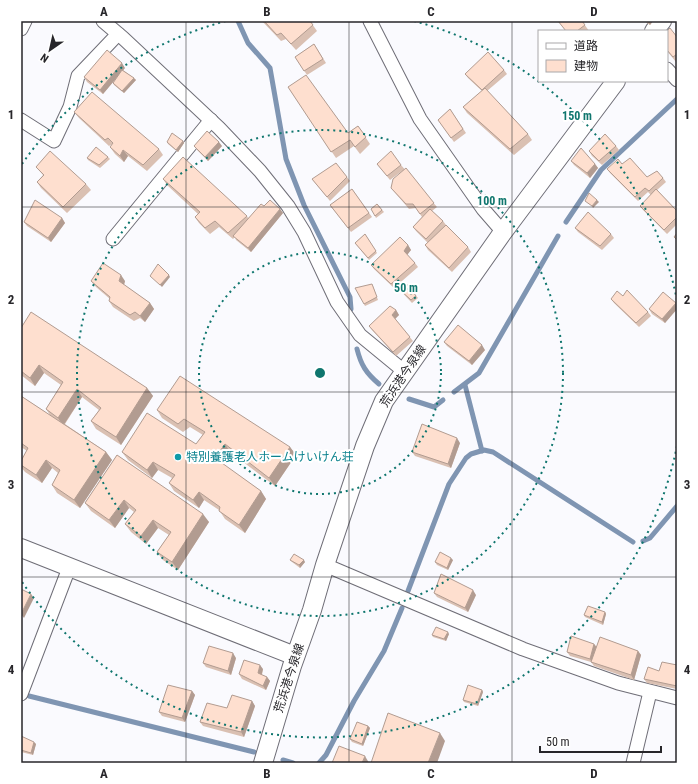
<svg xmlns="http://www.w3.org/2000/svg" width="698" height="784" viewBox="0 0 698 784" font-family="'Roboto Condensed','Noto Sans JP',sans-serif">
<style>
.lines{fill:none;stroke-linecap:round;stroke-linejoin:round}
.stream{stroke:#7f95b2;stroke-width:5}
.street-casing{stroke:#6f6e77;stroke-width:15}
.secondary-casing{stroke:#6f6e77;stroke-width:20}
.street{stroke:#fff;stroke-width:13}
.secondary{stroke:#fff;stroke-width:18}
.wall{fill:#dac0b2}
.shaded-wall{fill:#b29c91}
.building{fill:#fedfcf;stroke:#b29c91}
.grid{fill:none;stroke:#27262a;stroke-width:1;stroke-opacity:0.55}
.ring{fill:none;stroke:#0f766e;stroke-width:2;stroke-dasharray:2 4}
.culture-dot{fill:#0f9aa8;stroke:#fff;stroke-width:1.5}
.labels{text-anchor:middle;dominant-baseline:central;stroke-width:4;stroke-linejoin:round;paint-order:stroke}
.street-label{font-size:12px;fill:#27262a;stroke:#fff}
.culture-label{font-size:12px;fill:#0d838f;stroke:#fff;text-anchor:start}
.centre{fill:#0f766e;stroke:#fff;stroke-width:2}
.ring-label{font-size:12px;text-anchor:middle;font-weight:bold;fill:#0f766e;stroke:#fff;stroke-width:4;stroke-linejoin:round;paint-order:stroke}
.neatline{fill:none;stroke:#27262a;stroke-width:1.5}
.grid-label{font-size:13px;text-anchor:middle;font-weight:bold;fill:#27262a}
</style>
<rect width="100%" height="100%" fill="#fafafe"/>
<g class="lines">
<!-- stream -->
<g class="stream">
<path d="M 238,21 L 248,43 L 270,68 L 286,159 L 304,205 L 350,297 L 351,309"/>
<path d="M 566,222 L 601,170 L 677,99"/>
<path d="M 357,349 C 361,365 366,373 379,384"/>
<path d="M 465,385 L 482,451"/>
<path d="M 454,392 L 479,373 L 558,236"/>
<path d="M 409,399 L 434,407 L 443,400"/>
<path d="M 643,541 L 650,538 L 677,506"/>
<path d="M 408,591 L 449,484 L 466,458 L 471,454 L 484,450 L 493,452 L 633,542"/>
<path d="M 29,696 L 254,752"/>
<path d="M 283,760 L 293,763"/>
<path d="M 319,763 L 326,755 L 354,701 L 384,651 L 402,608"/>
</g>
<!-- street casing -->
<g class="street-casing">
<g id="street">
<path d="M 103,21 L 123,38 L 219,128 L 260,171 L 288,206 L 304,232 L 337,302 L 360,335 L 405,372"/>
<path d="M 370,21 L 420,119 L 483,209 L 503,232"/>
<path d="M 21,29 L 25,21"/>
<path d="M 667,69 L 677,80"/>
<path d="M 21,120 L 54,141 L 70,107 L 78,76 L 118,34"/>
<path d="M 113,239 L 211,120"/>
<path d="M 325,565 L 523,649 L 618,683 L 677,698"/>
<path d="M 21,694 L 69,568"/>
<path d="M 633,763 L 650,692"/>
</g>
</g>
<!-- secondary casing -->
<g class="secondary-casing">
<g id="secondary">
<path d="M 654,31 L 662,21"/>
<path d="M 21,548 L 295,656"/>
<path d="M 263,763 L 292,666 L 312,610 L 325,565 L 365,446 L 384,401 L 503,232 L 616,81"/>
</g>
</g>
<!-- street -->
<use href="#street" class="street"/>
<!-- secondary -->
<use href="#secondary" class="secondary"/>
</g>
<!-- wall -->
<g class="wall">
<path d="M 262,21 L 310,21 L 317,31 L 296,50 L 286,39 L 281,41 Z"/>
<path d="M 558,21 L 582,21 L 589,31 L 566,31 Z"/>
<path d="M 644,21 L 653,21 L 650,25 Z"/>
<path d="M 667,31 L 677,37 L 677,61 L 676,62 L 667,51 Z"/>
<path d="M 314,44 L 326,63 L 307,75 L 295,57 Z"/>
<path d="M 125,68 L 123,70 L 136,80 L 124,93 L 114,85 L 113,83 L 118,76 L 103,94 L 87,82 L 84,77 Z"/>
<path d="M 504,70 L 507,74 L 487,91 L 528,134 L 532,140 L 514,155 L 467,113 L 463,107 L 482,91 L 468,78 L 465,74 Z"/>
<path d="M 288,87 L 348,133 L 358,126 L 370,144 L 360,154 L 354,146 L 336,158 Z"/>
<path d="M 450,109 L 466,133 L 454,142 L 438,120 Z"/>
<path d="M 74,112 L 159,149 L 163,155 L 147,171 L 128,156 L 124,162 L 115,154 L 110,147 L 112,144 L 109,146 L 79,118 Z"/>
<path d="M 183,141 L 184,143 L 178,152 L 168,144 L 167,142 Z"/>
<path d="M 194,146 L 222,146 L 208,161 L 197,150 Z"/>
<path d="M 616,146 L 619,150 L 602,165 L 592,156 L 589,151 Z"/>
<path d="M 108,157 L 110,159 L 100,168 L 88,160 L 87,158 Z"/>
<path d="M 571,161 L 595,164 L 598,168 L 590,178 L 574,165 Z"/>
<path d="M 377,164 L 401,165 L 437,207 L 432,211 L 443,221 L 446,225 L 468,247 L 471,252 L 452,272 L 428,250 L 425,245 L 428,243 L 416,231 L 413,227 L 422,217 L 416,208 L 409,209 L 391,188 L 402,171 L 390,180 Z"/>
<path d="M 622,164 L 647,177 L 663,178 L 666,182 L 657,190 L 677,211 L 677,224 L 667,234 L 643,210 L 640,206 L 651,195 L 648,192 L 638,201 L 610,173 L 607,169 Z"/>
<path d="M 36,167 L 86,184 L 91,190 L 67,213 L 41,188 L 37,182 L 43,175 Z"/>
<path d="M 347,177 L 350,181 L 330,201 L 312,179 Z"/>
<path d="M 163,179 L 247,216 L 248,218 L 264,206 L 280,209 L 283,213 L 251,252 L 236,240 L 235,237 L 233,239 L 219,227 L 210,234 L 199,223 L 195,217 L 198,214 L 167,185 Z"/>
<path d="M 352,189 L 372,217 L 351,232 L 330,205 Z"/>
<path d="M 377,204 L 384,212 L 376,218 L 375,216 Z"/>
<path d="M 62,218 L 65,223 L 51,242 L 27,226 L 24,222 Z"/>
<path d="M 575,228 L 611,234 L 614,238 L 602,250 L 578,232 Z"/>
<path d="M 365,234 L 377,253 L 369,260 L 355,243 Z"/>
<path d="M 408,245 L 411,250 L 407,255 L 415,263 L 418,267 L 394,288 L 374,269 L 371,265 Z"/>
<path d="M 91,281 L 125,281 L 124,285 L 150,303 L 154,309 L 145,322 L 140,318 L 134,321 L 113,307 L 109,301 L 110,299 L 96,287 Z"/>
<path d="M 406,283 L 418,298 L 412,303 L 398,288 Z"/>
<path d="M 373,286 L 378,300 L 365,306 L 364,304 Z"/>
<path d="M 611,299 L 648,312 L 651,316 L 639,327 L 614,303 Z"/>
<path d="M 677,305 L 677,309 L 665,323 L 652,314 L 649,309 Z"/>
<path d="M 396,310 L 399,315 L 395,319 L 413,341 L 396,356 L 372,330 L 369,326 Z"/>
<path d="M 21,328 L 147,388 L 153,396 L 121,445 L 96,429 L 91,421 L 99,410 L 82,397 L 65,424 L 106,452 L 112,460 L 80,508 L 57,493 L 52,485 L 58,473 L 52,468 L 42,483 L 25,472 L 21,467 L 21,461 L 27,451 L 21,447 L 21,396 L 50,415 L 46,409 L 61,385 L 44,373 L 35,386 L 21,375 Z"/>
<path d="M 444,342 L 485,350 L 472,365 L 447,346 Z"/>
<path d="M 157,410 L 290,447 L 296,455 L 275,486 L 230,452 L 222,464 L 261,491 L 266,499 L 245,533 L 225,519 L 219,510 L 204,500 L 199,508 L 174,491 L 169,483 L 172,478 L 158,470 L 152,478 L 128,460 L 122,452 L 196,444 L 203,435 L 190,427 L 183,432 L 162,418 Z"/>
<path d="M 460,443 L 451,468 L 415,456 L 412,452 Z"/>
<path d="M 117,455 L 209,522 L 178,570 L 163,560 L 157,552 L 169,535 L 158,528 L 146,544 L 131,532 L 125,524 L 134,512 L 129,508 L 115,528 L 91,511 L 85,503 Z"/>
<path d="M 290,560 L 305,562 L 300,568 L 292,562 Z"/>
<path d="M 453,560 L 448,570 L 437,565 L 435,562 Z"/>
<path d="M 434,593 L 476,595 L 468,612 L 437,597 Z"/>
<path d="M 605,612 L 606,614 L 603,625 L 585,617 L 584,615 Z"/>
<path d="M 449,634 L 446,641 L 433,637 L 432,635 Z"/>
<path d="M 594,644 L 597,647 L 638,651 L 641,655 L 634,680 L 594,666 L 591,662 L 570,656 L 567,652 Z"/>
<path d="M 236,658 L 231,675 L 206,667 L 203,663 Z"/>
<path d="M 677,665 L 677,689 L 647,683 L 644,679 L 659,671 Z"/>
<path d="M 263,669 L 262,675 L 267,677 L 270,681 L 266,690 L 242,679 L 239,674 Z"/>
<path d="M 482,690 L 483,692 L 478,706 L 464,702 L 463,700 Z"/>
<path d="M 192,691 L 195,695 L 185,722 L 162,716 L 159,712 Z"/>
<path d="M 252,701 L 255,706 L 244,737 L 203,726 L 200,722 Z"/>
<path d="M 368,726 L 370,728 L 363,746 L 352,742 L 350,739 Z"/>
<path d="M 21,736 L 36,744 L 33,755 L 21,752 Z"/>
</g>
<!-- shaded-wall -->
<g class="shaded-wall">
<path d="M 647,21 L 653,21 L 650,25 Z"/>
<path d="M 122,63 L 125,68 L 103,94 L 100,90 Z"/>
<path d="M 134,78 L 136,80 L 124,93 L 122,91 Z"/>
<path d="M 183,141 L 184,143 L 178,152 L 176,150 Z"/>
<path d="M 219,142 L 222,146 L 208,161 L 205,157 Z"/>
<path d="M 123,150 L 128,156 L 124,162 L 120,156 Z"/>
<path d="M 595,164 L 598,168 L 590,178 L 587,173 Z"/>
<path d="M 597,200 L 599,202 L 593,208 L 592,206 Z"/>
<path d="M 280,209 L 283,213 L 251,252 L 248,248 Z"/>
<path d="M 62,218 L 65,223 L 51,242 L 48,238 Z"/>
<path d="M 408,245 L 411,250 L 407,255 L 404,251 Z"/>
<path d="M 121,275 L 125,281 L 123,288 L 119,281 Z"/>
<path d="M 169,275 L 170,277 L 162,287 L 160,285 Z"/>
<path d="M 150,303 L 154,309 L 145,322 L 140,316 Z"/>
<path d="M 676,303 L 677,305 L 677,309 L 665,323 L 662,319 Z"/>
<path d="M 396,310 L 399,315 L 395,319 L 392,315 Z"/>
<path d="M 482,345 L 485,350 L 472,365 L 469,361 Z"/>
<path d="M 39,365 L 44,373 L 35,386 L 30,378 Z"/>
<path d="M 147,388 L 153,396 L 121,445 L 116,437 Z"/>
<path d="M 77,389 L 82,397 L 63,426 L 58,418 Z"/>
<path d="M 457,438 L 460,443 L 451,468 L 448,464 Z"/>
<path d="M 225,444 L 230,452 L 220,466 L 215,458 Z"/>
<path d="M 290,447 L 296,455 L 275,486 L 269,478 Z"/>
<path d="M 106,452 L 112,460 L 80,508 L 74,500 Z"/>
<path d="M 46,460 L 52,468 L 42,483 L 36,475 Z"/>
<path d="M 153,462 L 158,470 L 152,478 L 147,470 Z"/>
<path d="M 261,491 L 266,499 L 245,533 L 239,525 Z"/>
<path d="M 199,492 L 204,500 L 199,508 L 193,500 Z"/>
<path d="M 124,500 L 129,508 L 115,528 L 109,520 Z"/>
<path d="M 203,514 L 209,522 L 178,570 L 172,562 Z"/>
<path d="M 153,520 L 158,528 L 146,544 L 141,536 Z"/>
<path d="M 451,558 L 453,560 L 448,570 L 447,568 Z"/>
<path d="M 304,560 L 305,562 L 300,568 L 299,565 Z"/>
<path d="M 473,590 L 476,595 L 468,612 L 465,608 Z"/>
<path d="M 31,594 L 34,598 L 24,618 L 21,614 Z"/>
<path d="M 605,612 L 606,614 L 603,625 L 602,622 Z"/>
<path d="M 448,632 L 449,634 L 446,641 L 444,639 Z"/>
<path d="M 594,644 L 597,648 L 592,663 L 590,659 Z"/>
<path d="M 638,651 L 641,655 L 634,680 L 631,675 Z"/>
<path d="M 233,653 L 236,658 L 231,675 L 228,671 Z"/>
<path d="M 260,665 L 263,669 L 261,677 L 258,673 Z"/>
<path d="M 267,677 L 270,681 L 266,690 L 263,686 Z"/>
<path d="M 482,690 L 483,692 L 478,706 L 477,704 Z"/>
<path d="M 192,691 L 195,695 L 185,722 L 182,718 Z"/>
<path d="M 252,701 L 255,706 L 244,737 L 241,732 Z"/>
<path d="M 368,726 L 370,728 L 363,746 L 362,744 Z"/>
<path d="M 440,733 L 445,741 L 437,763 L 428,763 Z"/>
<path d="M 34,742 L 36,744 L 33,755 L 31,753 Z"/>
<path d="M 365,756 L 369,763 L 362,763 Z"/>
</g>
<!-- building -->
<g class="building">
<path d="M 264,21 L 310,21 L 313,25 L 291,44 L 281,33 L 277,35 Z"/>
<path d="M 558,21 L 582,21 L 585,25 L 577,31 L 566,31 Z"/>
<path d="M 670,28 L 677,37 L 677,54 L 673,57 L 667,50 L 667,31 Z"/>
<path d="M 314,44 L 323,59 L 304,71 L 295,57 Z"/>
<path d="M 107,50 L 122,63 L 100,90 L 84,77 Z"/>
<path d="M 488,52 L 504,70 L 482,90 L 465,74 Z"/>
<path d="M 122,70 L 134,78 L 122,91 L 113,83 Z"/>
<path d="M 306,75 L 348,133 L 358,126 L 366,137 L 355,147 L 350,140 L 331,152 L 288,87 Z"/>
<path d="M 485,88 L 528,134 L 510,149 L 463,107 Z"/>
<path d="M 92,92 L 159,149 L 143,165 L 123,150 L 120,156 L 110,147 L 113,143 L 108,138 L 105,140 L 74,112 Z"/>
<path d="M 450,109 L 463,129 L 451,138 L 438,120 Z"/>
<path d="M 207,131 L 219,142 L 205,157 L 194,146 Z"/>
<path d="M 172,133 L 183,141 L 176,150 L 167,142 Z"/>
<path d="M 605,134 L 616,146 L 599,161 L 589,151 Z"/>
<path d="M 96,147 L 108,157 L 99,165 L 87,158 Z"/>
<path d="M 581,148 L 595,164 L 587,173 L 571,161 Z"/>
<path d="M 50,151 L 86,184 L 63,207 L 37,182 L 44,175 L 36,167 Z"/>
<path d="M 391,151 L 401,165 L 387,176 L 377,164 Z"/>
<path d="M 183,157 L 247,216 L 228,233 L 215,221 L 205,228 L 195,217 L 200,212 L 163,179 Z"/>
<path d="M 630,158 L 647,177 L 657,171 L 663,178 L 649,191 L 645,188 L 635,197 L 607,169 L 618,159 L 622,164 Z"/>
<path d="M 336,163 L 347,177 L 327,197 L 312,179 Z"/>
<path d="M 406,168 L 434,203 L 420,214 L 413,204 L 406,204 L 391,188 L 393,179 Z"/>
<path d="M 352,189 L 369,213 L 348,228 L 330,205 Z"/>
<path d="M 656,189 L 677,211 L 677,217 L 664,230 L 640,206 Z"/>
<path d="M 589,193 L 597,200 L 592,206 L 585,201 Z"/>
<path d="M 35,200 L 62,218 L 48,238 L 24,222 Z"/>
<path d="M 270,200 L 280,209 L 248,248 L 233,236 L 261,204 L 264,206 Z"/>
<path d="M 377,204 L 382,210 L 375,216 L 371,209 Z"/>
<path d="M 430,209 L 443,221 L 426,239 L 413,227 Z"/>
<path d="M 588,212 L 611,234 L 600,246 L 575,228 Z"/>
<path d="M 446,225 L 468,247 L 449,268 L 425,245 Z"/>
<path d="M 677,233 L 677,240 L 674,237 Z"/>
<path d="M 365,234 L 376,251 L 368,258 L 355,243 Z"/>
<path d="M 400,237 L 408,245 L 404,251 L 415,263 L 391,284 L 371,265 Z"/>
<path d="M 103,263 L 121,275 L 119,281 L 150,303 L 140,316 L 135,312 L 130,315 L 109,301 L 110,297 L 91,281 Z"/>
<path d="M 158,264 L 169,275 L 160,285 L 150,276 Z"/>
<path d="M 406,283 L 416,296 L 411,300 L 398,288 Z"/>
<path d="M 372,284 L 377,297 L 364,304 L 355,288 Z"/>
<path d="M 627,290 L 648,312 L 636,323 L 611,299 L 617,291 L 623,296 Z"/>
<path d="M 663,292 L 676,303 L 662,319 L 649,309 Z"/>
<path d="M 390,306 L 396,310 L 392,315 L 410,337 L 393,352 L 369,326 Z"/>
<path d="M 31,312 L 147,388 L 116,437 L 91,421 L 101,408 L 77,389 L 58,418 L 46,409 L 63,382 L 39,365 L 30,378 L 21,371 L 21,328 Z"/>
<path d="M 458,325 L 482,345 L 469,361 L 444,342 Z"/>
<path d="M 180,376 L 290,447 L 269,478 L 225,444 L 215,458 L 261,491 L 239,525 L 219,511 L 220,507 L 199,492 L 193,500 L 169,483 L 175,475 L 153,462 L 147,470 L 122,452 L 147,413 L 196,444 L 205,432 L 184,419 L 178,424 L 157,410 Z"/>
<path d="M 21,396 L 106,452 L 74,500 L 52,485 L 60,470 L 46,460 L 36,475 L 21,465 L 21,461 L 28,448 L 21,443 Z"/>
<path d="M 422,424 L 457,438 L 448,464 L 412,452 Z"/>
<path d="M 117,455 L 203,514 L 172,562 L 157,552 L 171,532 L 153,520 L 141,536 L 125,524 L 136,510 L 124,500 L 109,520 L 85,503 Z"/>
<path d="M 440,552 L 451,558 L 447,568 L 435,562 Z"/>
<path d="M 294,554 L 304,560 L 299,565 L 290,560 Z"/>
<path d="M 441,574 L 473,590 L 465,608 L 434,593 Z"/>
<path d="M 21,589 L 31,594 L 21,614 Z"/>
<path d="M 588,606 L 605,612 L 602,622 L 584,615 Z"/>
<path d="M 436,627 L 448,632 L 444,639 L 432,635 Z"/>
<path d="M 571,636 L 594,644 L 590,659 L 567,652 Z"/>
<path d="M 600,637 L 638,651 L 631,675 L 591,662 Z"/>
<path d="M 209,646 L 233,653 L 228,671 L 203,663 Z"/>
<path d="M 244,660 L 260,665 L 258,673 L 267,677 L 263,686 L 239,674 Z"/>
<path d="M 662,662 L 677,665 L 677,686 L 644,679 L 648,667 L 659,671 Z"/>
<path d="M 168,685 L 192,691 L 182,718 L 159,712 Z"/>
<path d="M 468,685 L 482,690 L 477,704 L 463,700 Z"/>
<path d="M 232,695 L 252,701 L 241,732 L 200,722 L 207,703 L 227,708 Z"/>
<path d="M 388,713 L 440,733 L 428,763 L 371,763 Z"/>
<path d="M 357,722 L 368,726 L 362,744 L 350,739 Z"/>
<path d="M 21,736 L 34,742 L 31,753 L 21,750 Z"/>
<path d="M 339,746 L 365,756 L 362,763 L 332,763 Z"/>
</g>
<!-- grid -->
<path class="grid" d="M 186,21 L 186,763M 349,21 L 349,763M 512,21 L 512,763M 21,207 L 677,207M 21,392 L 677,392M 21,577 L 677,577"/>
<!-- distance rings -->
<g class="ring">
<circle cx="320" cy="373" r="121"/>
<circle cx="320" cy="373" r="243"/>
<path d="M677 446A364 364 0 0 1 22 582M22 164A364 364 0 0 1 226 21M414 21A364 364 0 0 1 677 300"/>
</g>
<!-- markers -->
<circle class="culture-dot" cx="178" cy="457" r="4"/>
<g class="labels">
<!-- street labels -->
<g class="street-label">
<text transform="translate(403 376) rotate(-56)">荒浜港今泉線</text>
<text transform="translate(289 678) rotate(-72)">荒浜港今泉線</text>
</g>
<!-- culture labels -->
<g class="culture-label">
<text x="186" y="457">特別養護老人ホームけいけん荘</text>
</g>
</g>
<circle cx="320" cy="373" r="6" class="centre"/>
<g class="ring-label">
<text x="577" y="120">150 m</text>
<text x="492" y="205">100 m</text>
<text x="406" y="292">50 m</text>
</g>
<!-- border -->
<rect width="698" height="784" fill="none" stroke="#ffffff" stroke-width="44"/>
<!-- legend -->
<rect x="538" y="30" width="130" height="52" fill="#ffffff" stroke="#a9a8aa"/>
<rect x="546" y="43" width="20" height="6" fill="#ffffff" stroke="#a9a8aa"/>
<text x="574" y="50" font-size="12" fill="#27262a">道路</text>
<rect x="546" y="60" width="20" height="12" fill="#fedfcf" stroke="#a9a8aa"/>
<text x="574" y="70" font-size="12" fill="#27262a">建物</text>
<!-- north arrow -->
<g transform="translate(50 50) rotate(214)" stroke="#ffffff" stroke-width="3" paint-order="stroke">
<path d="M0-3L7 15L0 10L-7 15Z" fill="#27262a"/>
<text y="-6" font-size="11" font-weight="bold" text-anchor="middle" fill="#27262a">N</text>
</g>
<!-- scale -->
<path d="M540 746v6h121v-6" fill="none" stroke="#27262a" stroke-width="2"/>
<text x="546" y="746" font-size="12" fill="#27262a" stroke="#ffffff" stroke-width="3" paint-order="stroke">50 m</text>
<rect x="22" y="22" width="654" height="740" class="neatline"/>
<g class="grid-label">
<text x="104" y="16">A</text>
<text x="267" y="16">B</text>
<text x="431" y="16">C</text>
<text x="594" y="16">D</text>
<text x="11" y="119">1</text>
<text x="687" y="119">1</text>
<text x="11" y="304">2</text>
<text x="687" y="304">2</text>
<text x="11" y="489">3</text>
<text x="687" y="489">3</text>
<text x="11" y="674">4</text>
<text x="687" y="674">4</text>
<text x="104" y="778">A</text>
<text x="267" y="778">B</text>
<text x="431" y="778">C</text>
<text x="594" y="778">D</text>
</g>
</svg>
